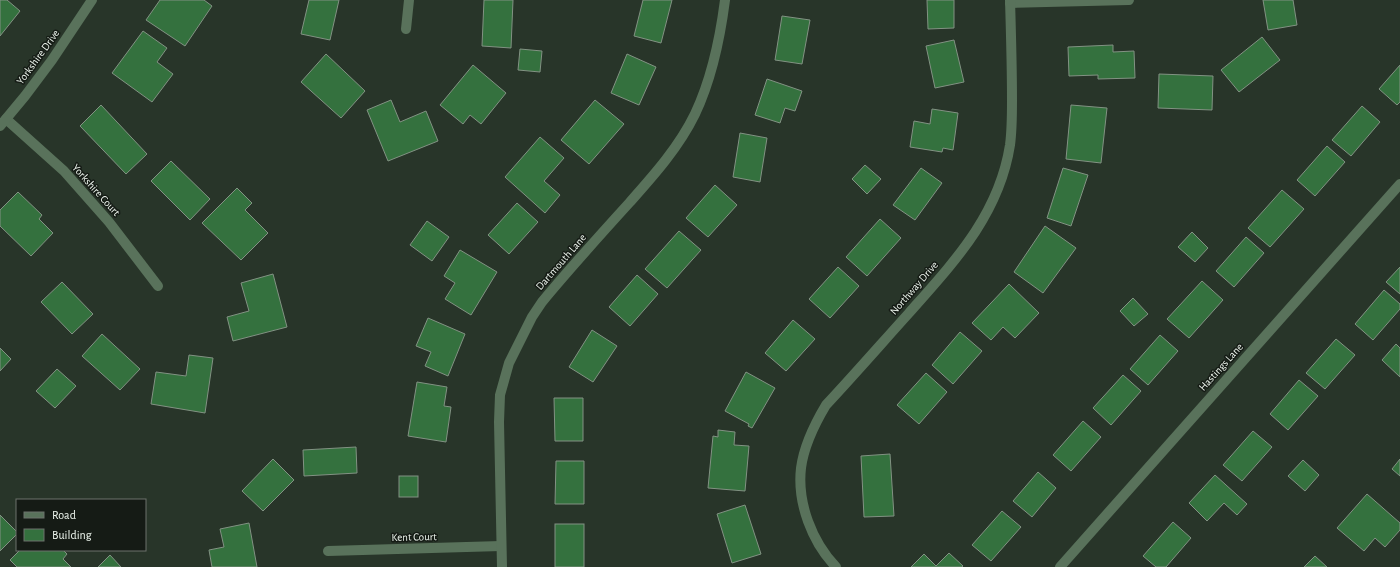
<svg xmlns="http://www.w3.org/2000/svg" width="1400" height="567" viewBox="0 0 1400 567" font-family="'Alegreya Sans',sans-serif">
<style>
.building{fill:#34713e;stroke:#829283}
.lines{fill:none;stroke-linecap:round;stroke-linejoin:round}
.street{stroke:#59725b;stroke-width:10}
.labels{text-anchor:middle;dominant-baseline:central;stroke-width:3;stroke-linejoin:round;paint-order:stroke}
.street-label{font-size:11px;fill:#eff7ef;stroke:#151b15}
</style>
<rect width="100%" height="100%" fill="#283529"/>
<!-- building -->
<g class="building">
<path d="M 0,0 L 7,0 L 20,11 L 0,36 Z"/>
<path d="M 160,0 L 204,0 L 212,6 L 185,46 L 146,20 Z"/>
<path d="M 309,0 L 339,0 L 330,40 L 301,34 Z"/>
<path d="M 484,0 L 513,0 L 511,48 L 482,46 Z"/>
<path d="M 643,0 L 672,0 L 661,43 L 634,36 Z"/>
<path d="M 927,0 L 954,0 L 954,28 L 928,29 Z"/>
<path d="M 1263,0 L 1293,0 L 1297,25 L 1268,30 Z"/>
<path d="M 782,16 L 810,20 L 802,64 L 775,60 Z"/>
<path d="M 143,31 L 167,48 L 157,62 L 173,74 L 152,102 L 112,73 Z"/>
<path d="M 1262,37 L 1280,60 L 1239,92 L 1221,70 Z"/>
<path d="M 954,40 L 964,82 L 935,88 L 926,46 Z"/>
<path d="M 1113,45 L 1113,52 L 1134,51 L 1135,78 L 1098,79 L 1098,75 L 1069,76 L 1068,47 Z"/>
<path d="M 520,49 L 542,51 L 540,72 L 518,70 Z"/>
<path d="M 326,54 L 365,91 L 341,118 L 301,82 Z"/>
<path d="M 627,54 L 656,67 L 639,105 L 611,93 Z"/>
<path d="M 473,65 L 506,93 L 481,124 L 470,115 L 463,124 L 440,105 Z"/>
<path d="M 1400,65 L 1400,102 L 1397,105 L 1379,89 Z"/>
<path d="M 1159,74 L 1213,76 L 1212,110 L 1158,108 Z"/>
<path d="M 767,79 L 802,91 L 795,111 L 785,108 L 780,123 L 755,115 Z"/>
<path d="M 391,100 L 400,122 L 426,111 L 438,141 L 388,161 L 367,110 Z"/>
<path d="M 595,100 L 624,124 L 589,164 L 561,140 Z"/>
<path d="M 101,105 L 147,154 L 126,174 L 80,126 Z"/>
<path d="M 1071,105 L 1107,108 L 1101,163 L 1066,159 Z"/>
<path d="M 1362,106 L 1380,122 L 1351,156 L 1332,140 Z"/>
<path d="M 932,109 L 958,113 L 953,150 L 943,148 L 942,152 L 910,147 L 914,121 L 930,124 Z"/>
<path d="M 740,133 L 767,138 L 760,182 L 733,177 Z"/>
<path d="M 540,137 L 564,158 L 544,181 L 560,195 L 545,213 L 505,177 Z"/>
<path d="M 1327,146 L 1345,162 L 1315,196 L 1297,180 Z"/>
<path d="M 171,161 L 210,199 L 190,220 L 151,181 Z"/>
<path d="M 865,165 L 881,179 L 867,194 L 852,179 Z"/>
<path d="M 921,168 L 942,183 L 915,220 L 893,205 Z"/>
<path d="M 1063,168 L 1088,175 L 1071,226 L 1047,218 Z"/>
<path d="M 715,185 L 737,205 L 708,237 L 686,218 Z"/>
<path d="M 237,188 L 252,203 L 245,210 L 268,233 L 241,260 L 202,223 Z"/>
<path d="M 1282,190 L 1304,209 L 1270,247 L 1248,228 Z"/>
<path d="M 18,192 L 42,215 L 39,219 L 53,233 L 31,256 L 0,226 L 0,210 Z"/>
<path d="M 517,203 L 538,222 L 509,254 L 488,235 Z"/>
<path d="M 880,219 L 901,238 L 867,276 L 846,257 Z"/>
<path d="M 427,221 L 449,237 L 432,261 L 410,245 Z"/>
<path d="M 1045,226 L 1076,248 L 1043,293 L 1014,272 Z"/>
<path d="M 679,231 L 701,250 L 667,288 L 645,269 Z"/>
<path d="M 1192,232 L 1208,248 L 1195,262 L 1178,247 Z"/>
<path d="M 1246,237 L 1264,253 L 1234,287 L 1216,271 Z"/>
<path d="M 460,250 L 497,272 L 471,315 L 445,299 L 455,283 L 444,276 Z"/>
<path d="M 838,267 L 859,286 L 830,318 L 809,299 Z"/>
<path d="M 1400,267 L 1400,294 L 1386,282 Z"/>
<path d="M 273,274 L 287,327 L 233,341 L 227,317 L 249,311 L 241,283 Z"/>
<path d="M 637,275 L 658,294 L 630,326 L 609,307 Z"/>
<path d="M 1202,281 L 1223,300 L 1189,338 L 1167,319 Z"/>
<path d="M 62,282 L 93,314 L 72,334 L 41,302 Z"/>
<path d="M 1009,284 L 1039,313 L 1015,338 L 1003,327 L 991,340 L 972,323 Z"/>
<path d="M 1384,290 L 1400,304 L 1400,309 L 1373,340 L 1355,324 Z"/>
<path d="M 1133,298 L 1148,314 L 1134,326 L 1120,311 Z"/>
<path d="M 428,318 L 465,334 L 448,376 L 425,366 L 431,352 L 416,346 Z"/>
<path d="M 793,320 L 815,339 L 786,371 L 765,353 Z"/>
<path d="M 592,330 L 617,346 L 593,382 L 569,367 Z"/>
<path d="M 960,332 L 982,351 L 953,384 L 932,365 Z"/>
<path d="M 102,334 L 140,369 L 120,390 L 82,356 Z"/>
<path d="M 1160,335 L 1178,351 L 1148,385 L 1130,369 Z"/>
<path d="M 1336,339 L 1355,355 L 1325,389 L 1306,373 Z"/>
<path d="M 1396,344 L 1400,348 L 1400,377 L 1382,360 Z"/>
<path d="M 0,348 L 11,359 L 0,371 Z"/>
<path d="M 189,355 L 213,358 L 205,413 L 151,404 L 156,372 L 186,376 Z"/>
<path d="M 57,369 L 76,386 L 55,408 L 36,391 Z"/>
<path d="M 746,372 L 775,388 L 752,428 L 748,426 L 749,424 L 725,411 Z"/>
<path d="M 926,373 L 947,392 L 919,424 L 897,405 Z"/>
<path d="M 1123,375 L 1141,391 L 1111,425 L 1093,408 Z"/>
<path d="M 1299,380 L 1318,396 L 1288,430 L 1270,414 Z"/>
<path d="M 417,382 L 447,387 L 444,406 L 451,407 L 446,442 L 408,436 Z"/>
<path d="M 554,398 L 583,398 L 583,441 L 555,441 Z"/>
<path d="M 1083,421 L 1101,437 L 1071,471 L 1053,455 Z"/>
<path d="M 718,430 L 735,432 L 734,445 L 749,446 L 745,491 L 708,488 L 713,436 L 718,437 Z"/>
<path d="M 1253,431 L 1272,447 L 1242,481 L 1223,465 Z"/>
<path d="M 356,447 L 357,473 L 304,476 L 303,450 Z"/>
<path d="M 890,454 L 894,516 L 864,517 L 861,456 Z"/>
<path d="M 273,459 L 294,480 L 263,511 L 242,491 Z"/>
<path d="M 1400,459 L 1400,476 L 1392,469 Z"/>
<path d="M 1303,460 L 1319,475 L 1305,491 L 1288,476 Z"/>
<path d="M 556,461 L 584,461 L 584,504 L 555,504 Z"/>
<path d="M 1038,472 L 1056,488 L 1032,517 L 1013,501 Z"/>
<path d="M 1215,475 L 1247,504 L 1237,515 L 1224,503 L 1207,521 L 1189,503 Z"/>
<rect x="399" y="476" width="19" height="21"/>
<path d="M 1367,494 L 1400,523 L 1400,530 L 1385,547 L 1375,538 L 1364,551 L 1337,528 Z"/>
<path d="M 745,505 L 761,554 L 732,563 L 717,514 Z"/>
<path d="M 1002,511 L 1021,527 L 991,561 L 972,545 Z"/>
<path d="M 0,515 L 17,532 L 17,534 L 0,551 Z"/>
<path d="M 1173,522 L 1191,538 L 1166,567 L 1156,567 L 1143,556 Z"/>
<path d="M 249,523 L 257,567 L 212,567 L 209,550 L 224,547 L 220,529 Z"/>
<rect x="555" y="524" width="29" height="43"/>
<path d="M 20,550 L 63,550 L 67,554 L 63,559 L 71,567 L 17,567 L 10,560 Z"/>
<path d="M 949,553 L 963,566 L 962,567 L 911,567 L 924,554 L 936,566 Z"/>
<path d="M 110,555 L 121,567 L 98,567 Z"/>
<path d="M 1315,556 L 1327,567 L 1304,567 Z"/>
</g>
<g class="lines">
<!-- street -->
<g class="street">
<path d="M 1010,3 L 1129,0"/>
<path d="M 406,29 L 409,0"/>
<path d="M 6,119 L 64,171 L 109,222 L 158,286"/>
<path d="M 0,126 L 25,96 L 52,60 L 92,0"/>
<path d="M 328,551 L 501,546"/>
<path d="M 502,567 L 499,422 L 500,395 L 509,363 L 532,317 L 542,302 C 570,268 600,235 630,202 C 654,175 679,147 695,114 C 712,78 720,39 725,0"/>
<path d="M 836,567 C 812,542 797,503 801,468 C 804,445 814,425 826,405 C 854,375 881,344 909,313 C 954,262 999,215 1010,145 C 1012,130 1012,115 1012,100 C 1012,66 1011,33 1010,0"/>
<path d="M 1060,567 L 1400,184"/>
</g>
</g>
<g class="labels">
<!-- street labels -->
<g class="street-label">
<text transform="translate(38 57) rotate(-54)">Yorkshire Drive</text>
<text transform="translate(96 190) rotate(48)">Yorkshire Court</text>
<text transform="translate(561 262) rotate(-49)">Dartmouth Lane</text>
<text transform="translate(914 288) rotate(-49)">Northway Drive</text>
<text transform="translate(1221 367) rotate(-48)">Hastings Lane</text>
<text transform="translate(414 537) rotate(-1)">Kent Court</text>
</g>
</g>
<!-- legend -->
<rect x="16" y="499" width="130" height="52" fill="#151b15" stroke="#6c736c"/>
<rect x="24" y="512" width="20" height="6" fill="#59725b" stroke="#6c736c"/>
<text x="52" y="519" font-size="12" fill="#eff7ef">Road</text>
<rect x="24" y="529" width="20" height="12" fill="#34713e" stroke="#6c736c"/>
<text x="52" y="539" font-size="12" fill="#eff7ef">Building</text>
</svg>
